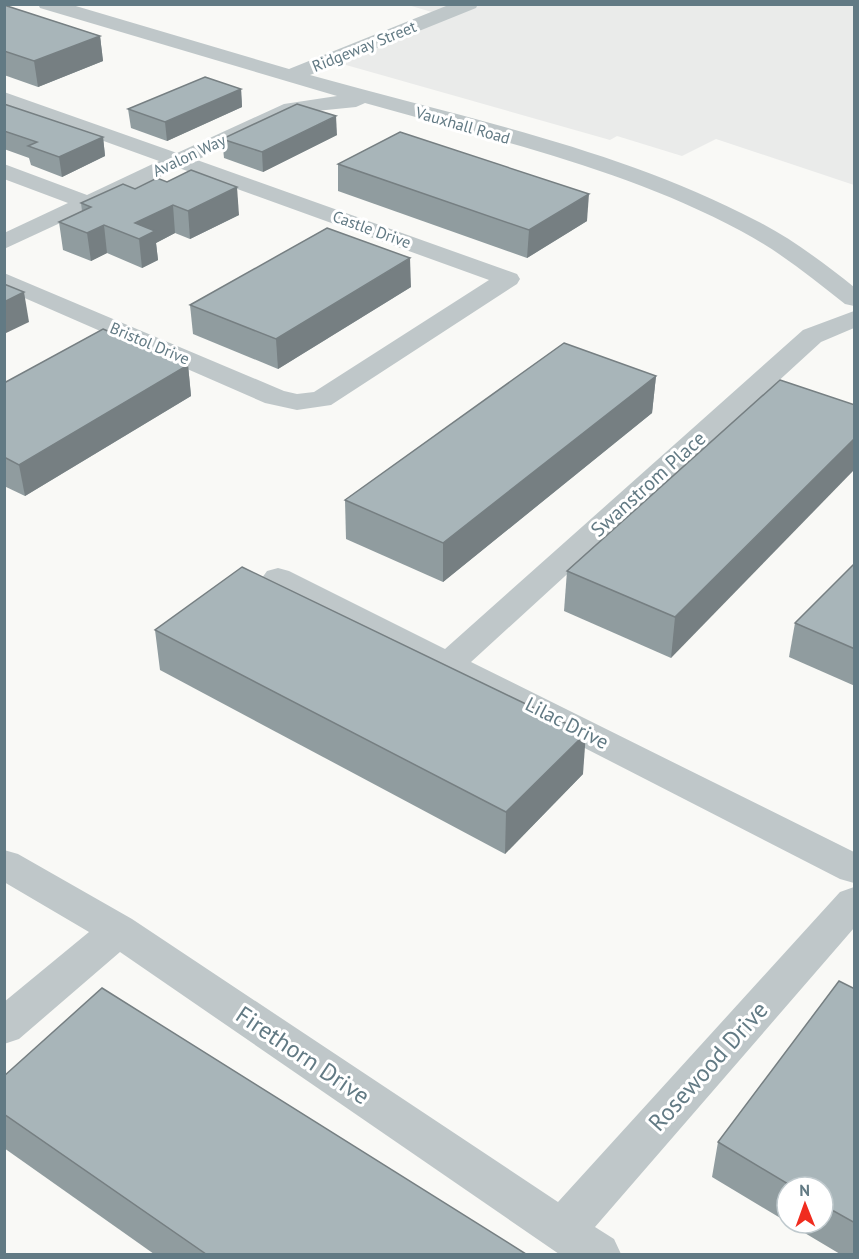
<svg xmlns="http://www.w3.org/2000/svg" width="859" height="1259" viewBox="0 0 859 1259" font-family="'PT Sans',sans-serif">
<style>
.built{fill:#eaebea}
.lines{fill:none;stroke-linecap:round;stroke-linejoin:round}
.minor{fill:#bfc7c9;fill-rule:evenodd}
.wall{fill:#909c9f}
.shaded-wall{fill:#767f82}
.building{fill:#a8b5b9;stroke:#767f82;stroke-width:1.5}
.labels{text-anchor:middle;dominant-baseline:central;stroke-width:6;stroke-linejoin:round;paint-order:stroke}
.far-street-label{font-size:16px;fill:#627a84;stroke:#fff}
.street-label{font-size:20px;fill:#627a84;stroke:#fff}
.near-street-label{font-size:24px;fill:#627a84;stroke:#fff}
</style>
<rect width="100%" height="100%" fill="#f9f9f6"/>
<!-- built -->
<path class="built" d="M 408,5 L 854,5 L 854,185 L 716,139 L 682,156 L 617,136 L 610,140 L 332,61 L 442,15 Z"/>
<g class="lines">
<!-- minor -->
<g class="minor">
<path d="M 38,4 L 69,4 L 289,69 L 451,4 L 478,4 L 476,8 L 310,75 C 460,117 618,148 757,221 C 792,239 824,263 854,287 L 854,306 L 845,304 C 812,278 779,251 741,231 C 624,168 492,139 365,103 L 356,107 L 296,113 L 197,160 L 517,274 L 520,279 L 517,284 L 331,405 L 297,410 L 265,403 L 4,289 L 4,273 L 284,391 L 297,394 L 314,392 L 489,280 L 179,168 L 4,249 L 4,233 L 68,203 L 4,179 L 4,164 L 87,195 L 159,161 L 4,105 L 4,92 L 177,153 L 284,104 L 337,96 L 40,8 Z"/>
<path d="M 854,311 L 854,328 L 821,342 L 471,662 L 854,852 L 854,883 L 840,879 L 267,585 L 262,578 L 267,571 L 278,568 L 289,571 L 445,649 L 803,330 Z"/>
<path d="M 4,850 L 18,854 L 132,919 L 558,1202 L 840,892 L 854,887 L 854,928 L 595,1227 L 614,1239 L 621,1254 L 559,1254 L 120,952 L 19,1039 L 4,1044 L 4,1002 L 89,932 L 4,882 Z"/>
</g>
</g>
<!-- wall -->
<g class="wall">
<path d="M 4,5 L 100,36 L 103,61 L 38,87 L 4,75 Z"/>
<path d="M 241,89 L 242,107 L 167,141 L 131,128 L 128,109 Z"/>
<path d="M 4,104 L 103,137 L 105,156 L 62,177 L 31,165 L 29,158 L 4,149 Z"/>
<path d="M 337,135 L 263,172 L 224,158 L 222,139 Z"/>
<path d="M 338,164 L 587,221 L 527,258 L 338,191 Z"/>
<path d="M 135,189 L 239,215 L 190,239 L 175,233 L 156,243 L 158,260 L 142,268 L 107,253 L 91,261 L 63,250 L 59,222 L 82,211 L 81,203 Z"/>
<path d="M 411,287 L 278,369 L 193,334 L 190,305 Z"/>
<path d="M 188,365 L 191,396 L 25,496 L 4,486 L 4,383 Z"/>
<path d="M 656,376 L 652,413 L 443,582 L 346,539 L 345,500 Z"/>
<path d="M 780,380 L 671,658 L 564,611 L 567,571 Z"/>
<path d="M 855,563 L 855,686 L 789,657 L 795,623 Z"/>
<path d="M 155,630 L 583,774 L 505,854 L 160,670 Z"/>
<path d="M 855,989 L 855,1254 L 840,1254 L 788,1223 L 823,1223 L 823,1187 L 787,1187 L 787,1222 L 712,1177 L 718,1142 Z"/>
<path d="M 4,1076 L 526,1254 L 154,1254 L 4,1148 Z"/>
</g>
<!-- shaded-wall -->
<g class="shaded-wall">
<path d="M 100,36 L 103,61 L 38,87 L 34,61 Z"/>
<path d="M 241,89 L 242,107 L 167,141 L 165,122 Z"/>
<path d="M 336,116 L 337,135 L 263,172 L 262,152 Z"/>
<path d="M 103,137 L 105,156 L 62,177 L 59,157 Z"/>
<path d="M 237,187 L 239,215 L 190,239 L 188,211 Z"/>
<path d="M 589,194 L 587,221 L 527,258 L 529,230 Z"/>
<path d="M 173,205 L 175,233 L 156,243 L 158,260 L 142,268 L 139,239 L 135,223 Z"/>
<path d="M 104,225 L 107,253 L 91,261 L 87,233 Z"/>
<path d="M 410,258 L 411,287 L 278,369 L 276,339 Z"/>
<path d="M 24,292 L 29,322 L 4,334 L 4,302 Z"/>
<path d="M 188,365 L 191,396 L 25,496 L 19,465 Z"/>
<path d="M 656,376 L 652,413 L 443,582 L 443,543 Z"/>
<path d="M 855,438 L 855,469 L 671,658 L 675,617 Z"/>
<path d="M 586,733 L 583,774 L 505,854 L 506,812 Z"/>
</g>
<!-- building -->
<g class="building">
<path d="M 4,5 L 100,36 L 34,61 L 4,51 Z"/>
<path d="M 205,77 L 241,89 L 165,122 L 128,109 Z"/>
<path d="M 4,104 L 103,137 L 59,157 L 28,146 L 37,142 L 4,131 Z"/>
<path d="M 297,104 L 336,116 L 262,152 L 222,139 Z"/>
<path d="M 400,132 L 589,194 L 529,230 L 338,164 Z"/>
<path d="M 191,170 L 237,187 L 188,211 L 173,205 L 135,223 L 155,231 L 139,239 L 104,225 L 87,233 L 59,222 L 91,207 L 81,203 L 123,184 L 135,189 L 157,178 L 167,182 Z"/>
<path d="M 327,228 L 410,258 L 276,339 L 190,305 Z"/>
<path d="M 4,284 L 24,292 L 4,302 Z"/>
<path d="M 103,329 L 188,365 L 19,465 L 4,457 L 4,383 Z"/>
<path d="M 564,343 L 656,376 L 443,543 L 345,500 Z"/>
<path d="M 780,380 L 855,405 L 855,438 L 675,617 L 567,571 Z"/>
<path d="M 855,563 L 855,649 L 795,623 Z"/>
<path d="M 242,567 L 586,733 L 506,812 L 155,630 Z"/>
<path d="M 839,981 L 855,989 L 855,1223 L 823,1205 L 823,1187 L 793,1187 L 718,1142 Z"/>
<path d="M 102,988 L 526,1254 L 206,1254 L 4,1114 L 4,1076 Z"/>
</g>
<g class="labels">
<!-- far-street labels -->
<g class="far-street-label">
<text transform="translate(364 46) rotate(-22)">Ridgeway Street</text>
<text transform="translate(463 125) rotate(16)">Vauxhall Road</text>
<text transform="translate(189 155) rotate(-25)">Avalon Way</text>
<text transform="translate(372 229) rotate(20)">Castle Drive</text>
<text transform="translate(150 343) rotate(23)">Bristol Drive</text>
</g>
<!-- street labels -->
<g class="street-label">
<text transform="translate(648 484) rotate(-42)">Swanstrom Place</text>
<text transform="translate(567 723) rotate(27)">Lilac Drive</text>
</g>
<!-- near-street labels -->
<g class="near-street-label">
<text transform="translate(303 1055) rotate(34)">Firethorn Drive</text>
<text transform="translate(708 1066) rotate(-48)">Rosewood Drive</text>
</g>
</g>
<!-- border -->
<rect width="859" height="1259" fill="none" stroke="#627a84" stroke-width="12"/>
<!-- north arrow -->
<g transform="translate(805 1205) rotate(359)"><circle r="28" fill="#ffffff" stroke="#c0cace" stroke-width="1.5"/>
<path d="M0-4.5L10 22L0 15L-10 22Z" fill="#f02c1f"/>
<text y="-9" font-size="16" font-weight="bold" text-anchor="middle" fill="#627a84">N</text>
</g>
</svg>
